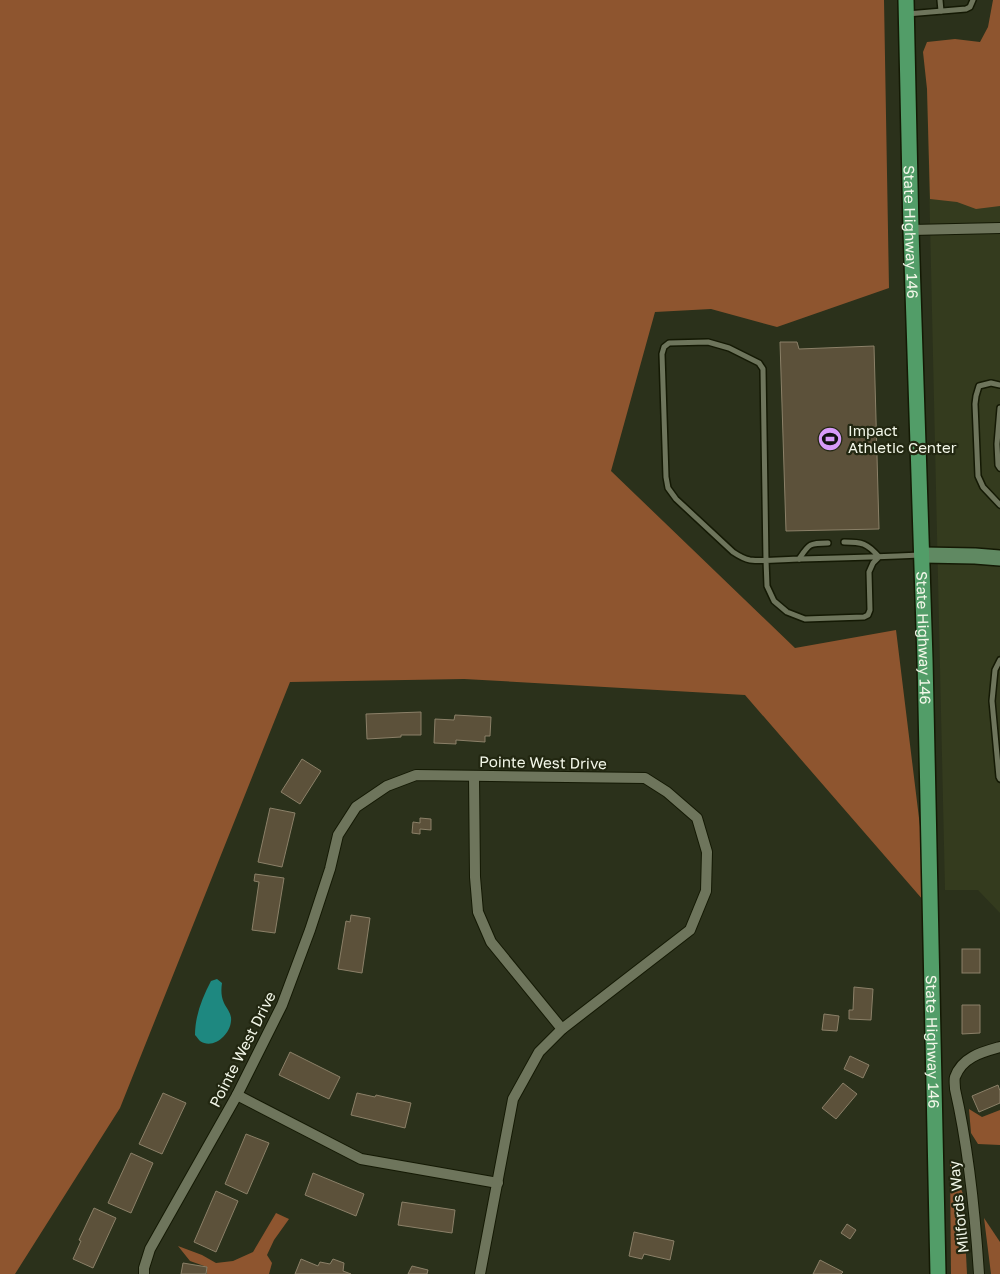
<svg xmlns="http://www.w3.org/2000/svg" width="1000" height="1274" viewBox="0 0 1000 1274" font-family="'Golos Text',sans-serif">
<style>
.built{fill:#343b1e}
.forest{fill:#8e552f}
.water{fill:#1e8880}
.building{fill:#5c513a;stroke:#8b8068}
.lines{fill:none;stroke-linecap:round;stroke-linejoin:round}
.lane-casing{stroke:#141904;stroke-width:8}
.street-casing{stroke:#141904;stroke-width:12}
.secondary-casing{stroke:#141904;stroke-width:18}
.primary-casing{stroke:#141904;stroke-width:18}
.lane{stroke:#6e755c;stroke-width:5}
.street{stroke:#6e755c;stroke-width:10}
.secondary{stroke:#608962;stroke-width:15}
.primary{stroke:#529d68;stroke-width:15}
.labels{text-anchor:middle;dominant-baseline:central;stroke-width:4.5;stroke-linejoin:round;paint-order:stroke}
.street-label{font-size:15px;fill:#f3f7e9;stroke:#222711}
.poi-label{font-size:15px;fill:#f3f7e9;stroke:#222711;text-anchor:start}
</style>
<rect width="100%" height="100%" fill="#2b311b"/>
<!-- built -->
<path class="built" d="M 1000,83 L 1000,913 L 978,890 L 945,890 L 927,89 Z"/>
<!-- forest -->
<g class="forest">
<path d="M 0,0 L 884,0 L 889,288 L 777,327 L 711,309 L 655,312 L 611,471 L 795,648 L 896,630 L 930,908 L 745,695 L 464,679 L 290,682 L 120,1108 L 15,1274 L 0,1274 Z"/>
<path d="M 993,0 L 1000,0 L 1000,206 L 976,209 L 957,202 L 930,199 L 927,89 L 923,52 L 927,42 L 955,39 L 980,42 L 988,27 Z"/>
<path d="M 969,1109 L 982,1117 L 1000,1110 L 1000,1145 L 978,1144 L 971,1133 Z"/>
<path d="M 950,1161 L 963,1194 L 967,1274 L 951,1274 Z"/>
<path d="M 276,1213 L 289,1219 L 274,1240 L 267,1255 L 272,1263 L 269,1274 L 207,1274 L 207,1267 L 190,1261 L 178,1246 L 202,1255 L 216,1263 L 233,1261 L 253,1252 Z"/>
<path d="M 984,1218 L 1000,1242 L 1000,1274 L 991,1274 Z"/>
</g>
<!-- water -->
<path class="water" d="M 217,979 L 222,983 C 221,990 221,996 224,1003 C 227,1009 232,1014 231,1021 C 230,1035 213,1050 200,1041 C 198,1039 197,1037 195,1035 C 195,1016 202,998 211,981 Z"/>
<!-- building -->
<g class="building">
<path d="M 780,342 L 797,342 L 799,349 L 874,346 L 879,529 L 786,531 Z"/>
<path d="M 421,712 L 421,735 L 401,735 L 401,737 L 367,739 L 366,714 Z"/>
<path d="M 455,715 L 491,717 L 490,736 L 485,736 L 485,742 L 456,740 L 456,744 L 434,743 L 435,719 L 454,720 Z"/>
<path d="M 302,759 L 321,771 L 300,804 L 281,792 Z"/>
<path d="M 270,808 L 295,813 L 282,867 L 258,862 Z"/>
<path d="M 420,818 L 431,819 L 431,830 L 420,829 L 420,834 L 412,833 L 413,822 L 420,823 Z"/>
<path d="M 255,874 L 284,878 L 275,933 L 252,930 L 259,882 L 254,881 Z"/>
<path d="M 351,915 L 370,918 L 362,973 L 338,969 L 346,921 L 350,922 Z"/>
<rect x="962" y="949" width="18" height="24"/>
<path d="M 854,987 L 873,989 L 871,1020 L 849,1019 L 849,1010 L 853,1010 Z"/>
<path d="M 962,1005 L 980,1005 L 980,1033 L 962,1034 Z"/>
<path d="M 824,1014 L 839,1016 L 837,1031 L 822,1030 Z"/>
<path d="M 290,1052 L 340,1077 L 329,1099 L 279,1075 Z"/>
<path d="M 850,1056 L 869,1065 L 863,1078 L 844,1069 Z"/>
<path d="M 843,1083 L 857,1094 L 836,1119 L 822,1108 Z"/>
<path d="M 998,1085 L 1000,1091 L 1000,1103 L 979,1112 L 972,1096 Z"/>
<path d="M 163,1093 L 186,1103 L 162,1154 L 139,1144 Z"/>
<path d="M 357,1093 L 375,1097 L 376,1095 L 411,1103 L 405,1128 L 351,1115 Z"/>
<path d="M 246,1134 L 269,1143 L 247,1194 L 225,1184 Z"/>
<path d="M 131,1153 L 153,1163 L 131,1213 L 108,1203 Z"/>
<path d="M 313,1173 L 364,1194 L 356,1216 L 305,1195 Z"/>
<path d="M 216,1191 L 238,1201 L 216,1252 L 194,1242 Z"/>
<path d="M 402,1202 L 455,1210 L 452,1233 L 398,1225 Z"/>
<path d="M 94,1208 L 116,1218 L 93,1268 L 73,1259 L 81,1241 L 79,1240 Z"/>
<path d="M 847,1224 L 856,1230 L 850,1239 L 841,1233 Z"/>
<path d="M 634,1232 L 674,1241 L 670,1260 L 644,1254 L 642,1259 L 629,1256 Z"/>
<path d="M 301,1259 L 318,1266 L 320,1262 L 330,1264 L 333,1259 L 344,1263 L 343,1271 L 351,1274 L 295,1274 Z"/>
<path d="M 820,1260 L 843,1272 L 841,1274 L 813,1274 Z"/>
<path d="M 183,1263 L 207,1267 L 206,1274 L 181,1274 Z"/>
<path d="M 412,1266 L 428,1270 L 427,1274 L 408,1274 Z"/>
</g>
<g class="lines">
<!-- lane casing -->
<g class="lane-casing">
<g id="lane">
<path d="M 940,0 L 941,11"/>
<path d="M 907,14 L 966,9 L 970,7 L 973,0"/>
<path d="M 1000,385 L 991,383 L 979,386 L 976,396 L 975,404 L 978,476 L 983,487 L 1000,505"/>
<path d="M 1000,408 L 997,444 L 998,465 L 1000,468"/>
<path d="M 844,542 C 862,542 867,543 879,557 L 873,563 L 869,572 L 870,610 L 868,615 L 864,617 L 805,619 L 787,612 L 774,601 L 767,586 L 766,560 L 763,369 L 759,363 L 729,348 L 708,342 L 669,343 L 664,347 L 662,354 L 666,477 L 668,488 L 676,499 L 733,552 C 739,556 744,559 750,560 C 765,562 786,559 800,559 C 840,558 880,557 920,555"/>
<path d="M 799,559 C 809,544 809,543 828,543"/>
<path d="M 1000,660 L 995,670 L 992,701 L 999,777 L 1000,779"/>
</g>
</g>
<!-- street casing -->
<g class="street-casing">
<g id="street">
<path d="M 911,230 L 1000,228"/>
<path d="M 474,776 L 475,877 L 478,912 L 491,942 L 562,1029"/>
<path d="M 237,1095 L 361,1159 L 498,1183"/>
<path d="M 144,1274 L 144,1268 L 150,1249 L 237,1095 L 282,1005 L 310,930 L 330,869 L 338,835 L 356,807 L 387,786 L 416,775 L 645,778 L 667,792 L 697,818 L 707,852 L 706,891 L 690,930 L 562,1029 L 539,1052 L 513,1099 L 480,1274"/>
<path d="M 979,1274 C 975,1212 969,1150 955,1089 C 955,1085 954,1080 955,1077 C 962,1057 982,1052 1000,1047"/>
</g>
</g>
<!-- secondary casing -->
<g class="secondary-casing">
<path id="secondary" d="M 923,555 L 975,556 L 1000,558"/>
</g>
<!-- primary casing -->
<g class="primary-casing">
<g id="primary">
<path id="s1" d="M 906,0 L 911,230 L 925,659 L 938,1274"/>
</g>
</g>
<!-- lane -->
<use href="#lane" class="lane"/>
<!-- street -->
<use href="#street" class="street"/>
<!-- secondary -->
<use href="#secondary" class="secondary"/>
<!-- primary -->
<use href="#primary" class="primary"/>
</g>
<!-- icons -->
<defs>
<g id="stadium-disc" transform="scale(1.25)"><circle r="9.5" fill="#d79bf9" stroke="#222711"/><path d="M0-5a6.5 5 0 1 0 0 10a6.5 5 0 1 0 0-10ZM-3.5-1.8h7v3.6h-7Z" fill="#111"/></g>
</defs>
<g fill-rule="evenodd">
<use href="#stadium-disc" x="830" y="439"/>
</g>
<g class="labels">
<!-- street labels -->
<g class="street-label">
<text stroke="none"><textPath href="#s1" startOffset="232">State Highway 146</textPath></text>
<text stroke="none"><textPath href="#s1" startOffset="638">State Highway 146</textPath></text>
<text transform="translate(543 762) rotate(1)">Pointe West Drive</text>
<text stroke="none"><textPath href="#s1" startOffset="1042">State Highway 146</textPath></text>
<text transform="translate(242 1049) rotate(-63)">Pointe West Drive</text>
<text transform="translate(958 1207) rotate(-96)">Milfords Way</text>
</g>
<!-- poi labels -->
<g class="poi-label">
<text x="848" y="430">Impact<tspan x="848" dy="17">Athletic Center</tspan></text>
</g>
</g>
</svg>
